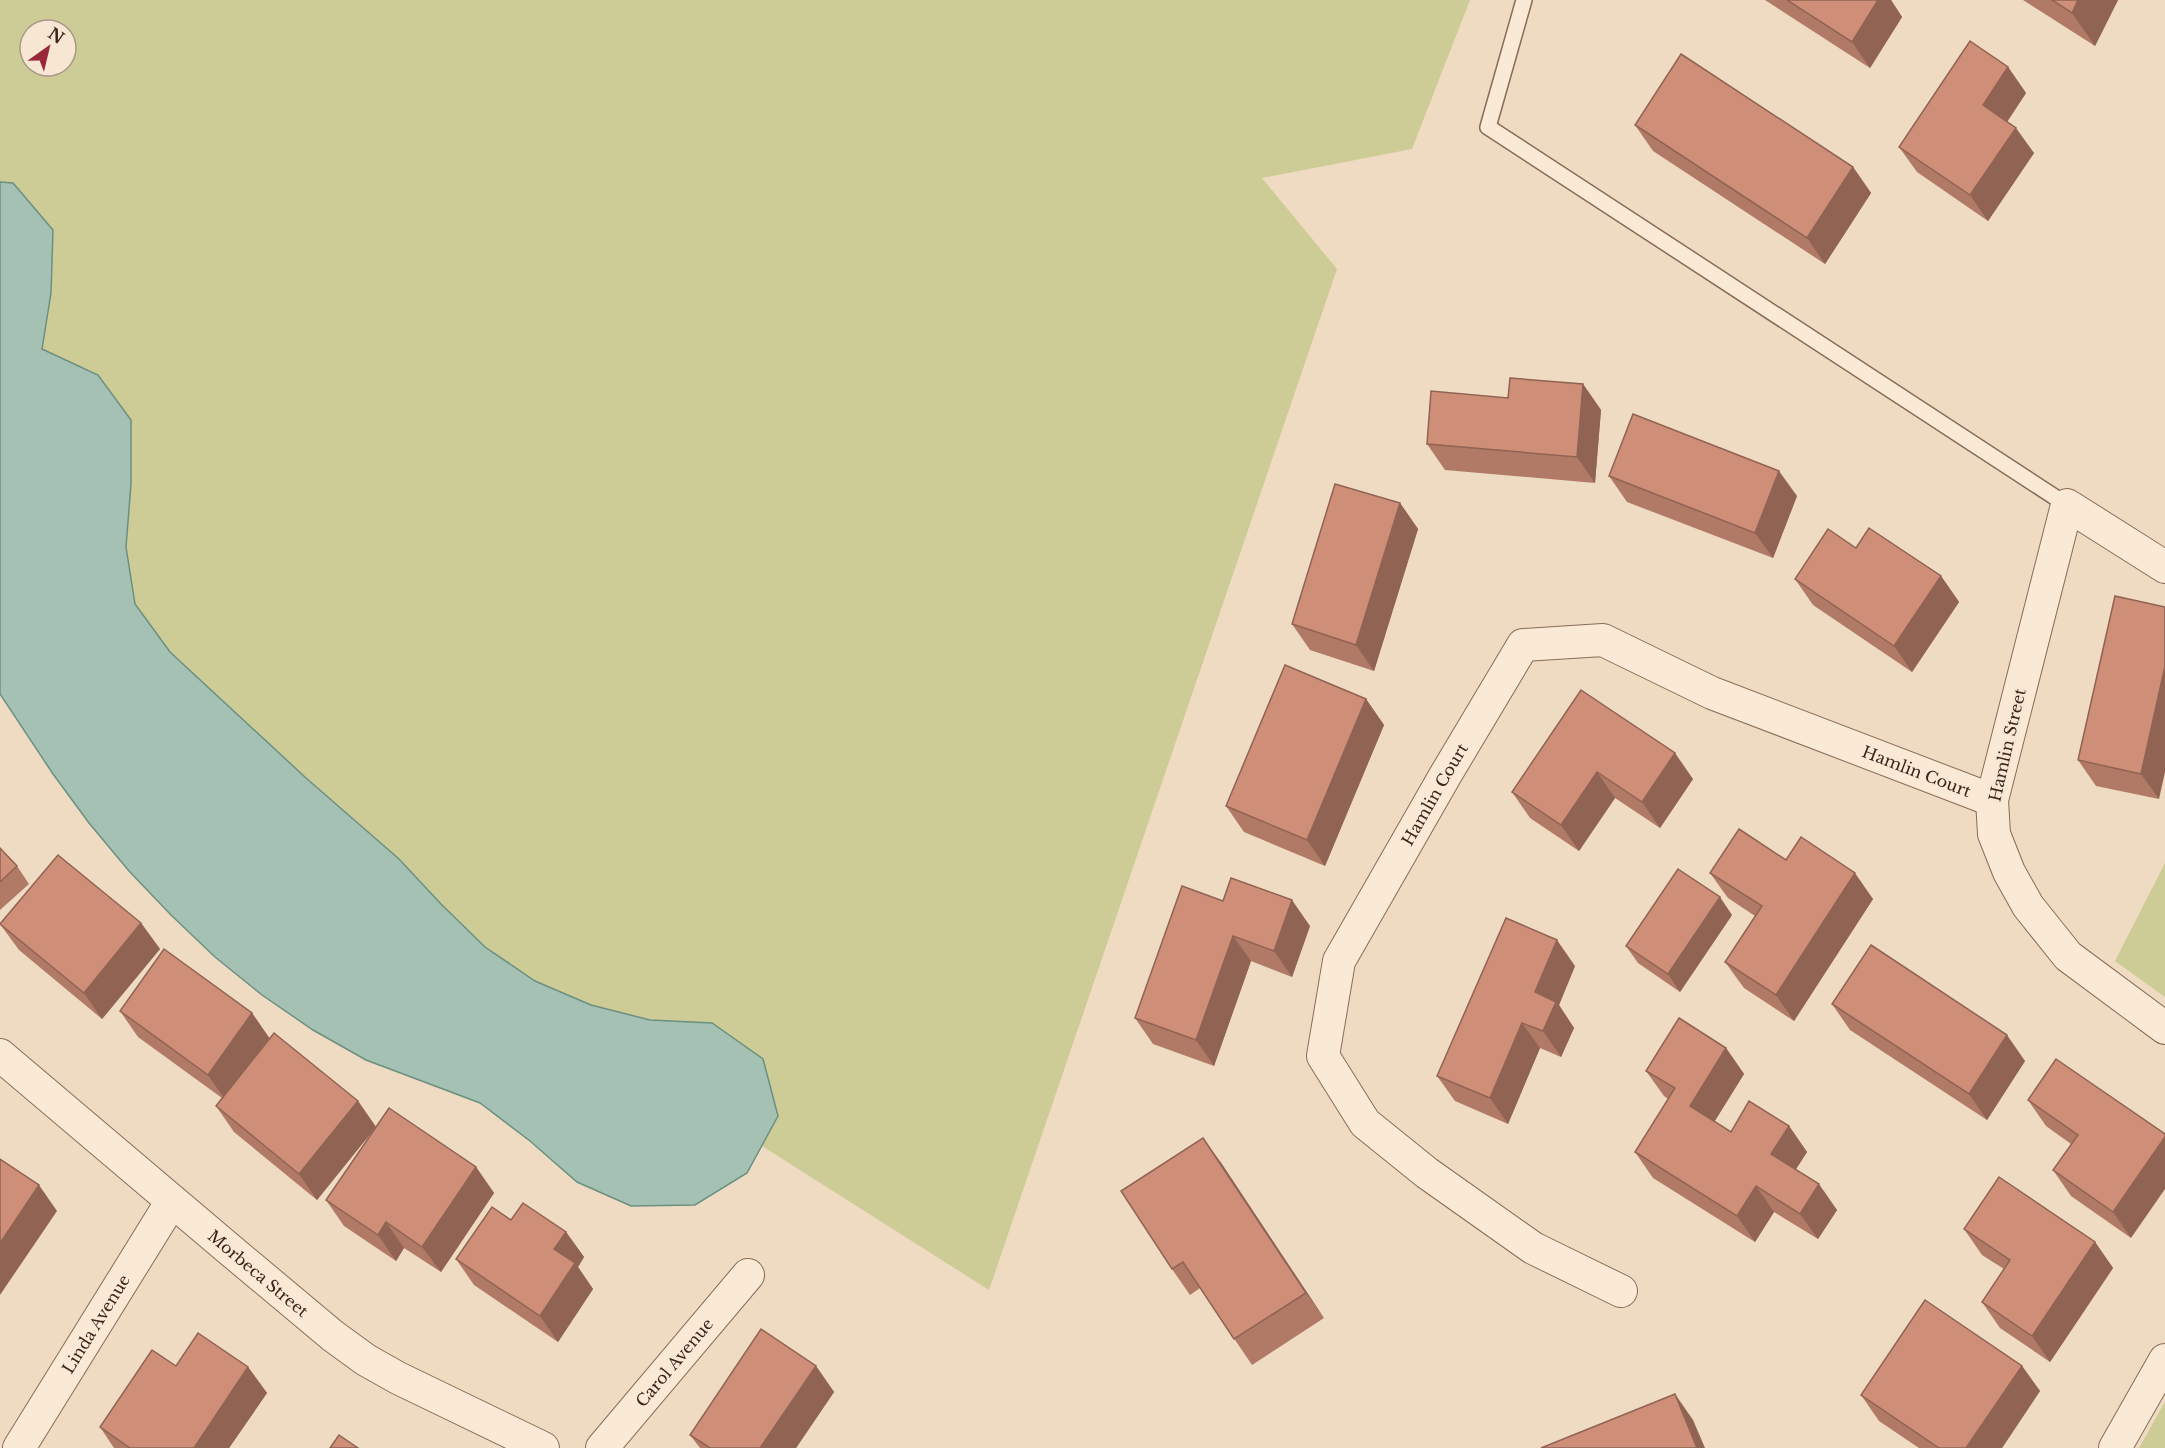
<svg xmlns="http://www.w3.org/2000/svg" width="2165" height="1448" viewBox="0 0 2165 1448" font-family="'Libre Baskerville',serif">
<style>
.green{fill:#cdcb96;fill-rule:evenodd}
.water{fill:#a5c1b4;stroke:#6b9081;stroke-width:1.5}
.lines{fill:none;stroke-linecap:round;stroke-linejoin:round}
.lane-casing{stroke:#896b59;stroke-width:18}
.street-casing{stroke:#896b59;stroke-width:34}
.lane{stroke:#f9e9d5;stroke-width:15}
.street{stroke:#f9e9d5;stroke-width:32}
.wall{fill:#b17a66}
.shaded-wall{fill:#906353}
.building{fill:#ce8e77;stroke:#906353;stroke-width:1.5}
.labels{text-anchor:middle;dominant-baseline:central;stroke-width:4.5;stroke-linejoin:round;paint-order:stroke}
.street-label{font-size:16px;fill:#38261d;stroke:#f6e6d2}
</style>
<rect width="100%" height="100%" fill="#efdbc2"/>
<!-- green -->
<g class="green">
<path d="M 0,0 L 1470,0 L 1412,149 L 1262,178 L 1337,269 L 989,1290 L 762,1146 L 778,1116 L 712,1023 L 650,1020 L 591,1005 L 535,981 L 485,947 L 441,904 L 399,859 L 306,778 L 170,652 L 135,604 L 126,547 L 131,484 L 131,420 L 98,375 L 42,349 L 51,293 L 53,230 L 13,183 L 0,182 ZM 30,30 L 66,30 L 66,66 L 30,66 Z"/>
<path d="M 2165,863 L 2165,997 L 2115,961 Z"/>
<path d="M 2165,1402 L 2165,1448 L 2139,1448 Z"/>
</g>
<!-- water -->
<path class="water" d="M 0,182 L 13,183 L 53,230 L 51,293 L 42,349 L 98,375 L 131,420 L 131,484 L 126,547 L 135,604 L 170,652 L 306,778 L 399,859 L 441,904 L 485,947 L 535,981 L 591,1005 L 650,1020 L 712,1023 L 763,1059 L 778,1116 L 747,1173 L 695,1205 L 631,1206 L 577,1182 L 530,1141 L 480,1103 L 366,1060 L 313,1030 L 262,995 L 215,957 L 171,915 L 129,871 L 89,823 L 53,774 L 0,694 Z"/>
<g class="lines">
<!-- lane casing -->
<g class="lane-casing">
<path id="lane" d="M 1524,0 L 1488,127 L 2067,505"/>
</g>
<!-- street casing -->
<g class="street-casing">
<g id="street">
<path d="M 2165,567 L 2067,505 L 1992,800 L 1994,834 L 2009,872 L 2028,906 L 2068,956 L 2165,1028"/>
<path id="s1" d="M 0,1055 L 229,1249 L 333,1336 L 366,1360 L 398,1378 L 543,1448"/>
<path id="s2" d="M 1621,1291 L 1533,1248 L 1427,1173 L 1365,1123 L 1323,1056 L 1339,961 L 1446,774 L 1523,645 L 1603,640 L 1712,693 L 1992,800"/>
<path id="s3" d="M 19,1448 L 172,1201"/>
<path id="s4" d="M 602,1448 L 748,1275"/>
<path d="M 2115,1448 L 2165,1360"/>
</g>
</g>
<!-- lane -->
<use href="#lane" class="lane"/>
<!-- street -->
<use href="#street" class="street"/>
</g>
<!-- wall -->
<g class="wall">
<path d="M 1765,0 L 1891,0 L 1902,17 L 1870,68 Z"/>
<path d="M 2023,0 L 2118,0 L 2095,46 Z"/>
<path d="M 2008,67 L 2026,93 L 2007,122 L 2034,153 L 1988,221 L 1917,172 L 1899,147 Z"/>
<path d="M 1635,125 L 1853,167 L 1871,193 L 1825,264 L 1653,151 Z"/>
<path d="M 1583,384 L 1601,410 L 1595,483 L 1445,470 L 1427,444 L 1508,398 Z"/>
<path d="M 1609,476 L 1797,496 L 1773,558 L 1627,502 Z"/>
<path d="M 1400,503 L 1418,529 L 1374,671 L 1310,650 L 1292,624 Z"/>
<path d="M 1941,576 L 1959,602 L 1912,672 L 1813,605 L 1795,579 Z"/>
<path d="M 2115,596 L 2159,799 L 2096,786 L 2078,760 Z"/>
<path d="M 1581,690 L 1693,779 L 1660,828 L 1615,798 L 1579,851 L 1530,818 L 1512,792 Z"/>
<path d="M 1366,699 L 1384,725 L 1325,866 L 1244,832 L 1226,806 Z"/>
<path d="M 0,848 L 17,866 L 29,884 L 0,910 Z"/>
<path d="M 1786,860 L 1873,899 L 1794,1021 L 1744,988 L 1725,962 L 1755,916 L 1728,898 L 1710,873 Z"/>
<path d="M 1223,901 L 1310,926 L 1292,977 L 1251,961 L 1214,1066 L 1153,1044 L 1135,1018 Z"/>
<path d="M 1732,915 L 1680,992 L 1638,963 L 1626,946 Z"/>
<path d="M 141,923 L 160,949 L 102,1019 L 19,950 L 0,924 Z"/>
<path d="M 1575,966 L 1559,1005 L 1574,1028 L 1561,1057 L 1540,1048 L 1508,1124 L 1455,1101 L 1437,1076 Z"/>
<path d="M 1832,1004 L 2025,1061 L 1987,1120 L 1850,1030 Z"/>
<path d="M 120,1011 L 252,1013 L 270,1039 L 358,1101 L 376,1127 L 476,1167 L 494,1193 L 441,1272 L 404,1248 L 396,1261 L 344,1226 L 326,1200 L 374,1129 L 317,1200 L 234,1132 L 216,1106 L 222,1098 L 138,1037 Z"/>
<path d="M 1726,1048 L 1744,1074 L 1714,1122 L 1731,1132 L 1789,1126 L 1807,1152 L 1796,1169 L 1837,1210 L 1818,1239 L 1774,1212 L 1755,1242 L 1653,1178 L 1635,1152 L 1668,1099 L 1664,1096 L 1646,1071 Z"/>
<path d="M 2056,1059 L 2131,1238 L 2071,1196 L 2053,1170 L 2071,1144 L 2046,1126 L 2028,1100 Z"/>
<path d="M 1203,1138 L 1324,1318 L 1252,1365 L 1200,1288 L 1190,1295 L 1172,1269 Z"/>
<path d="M 511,1220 L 566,1232 L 584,1257 L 578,1267 L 593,1289 L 558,1342 L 474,1285 L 456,1259 Z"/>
<path d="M 1964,1229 L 2095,1242 L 2113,1268 L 2050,1362 L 2000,1328 L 1982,1302 L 2004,1269 L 1982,1255 Z"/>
<path d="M 176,1366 L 248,1367 L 267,1393 L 229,1448 L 114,1448 L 100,1427 Z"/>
<path d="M 816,1366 L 834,1392 L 796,1448 L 700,1448 L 690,1435 Z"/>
<path d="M 2022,1366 L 2040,1391 L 2002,1448 L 1919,1448 L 1879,1421 L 1861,1395 Z"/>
</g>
<!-- shaded-wall -->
<g class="shaded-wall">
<path d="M 1878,0 L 1891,0 L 1902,17 L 1870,68 L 1852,42 Z"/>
<path d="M 2078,0 L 2118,0 L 2095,46 L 2072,13 Z"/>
<path d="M 2008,67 L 2026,93 L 2001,131 L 1983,105 Z"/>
<path d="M 2016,128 L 2034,153 L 1988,221 L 1970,195 Z"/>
<path d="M 1853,167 L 1871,193 L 1825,264 L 1807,238 Z"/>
<path d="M 1583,384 L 1601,410 L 1595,483 L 1577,457 Z"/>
<path d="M 1779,471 L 1797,496 L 1773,558 L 1755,533 Z"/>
<path d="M 1400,503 L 1418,529 L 1374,671 L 1356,645 Z"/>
<path d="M 1941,576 L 1959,602 L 1912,672 L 1894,646 Z"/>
<path d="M 2165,666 L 2165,772 L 2159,799 L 2141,774 Z"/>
<path d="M 1366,699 L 1384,725 L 1325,866 L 1307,840 Z"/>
<path d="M 1675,753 L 1693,779 L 1660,828 L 1642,802 Z"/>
<path d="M 1597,772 L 1615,798 L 1579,851 L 1561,825 Z"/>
<path d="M 1855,873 L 1873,899 L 1794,1021 L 1776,995 Z"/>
<path d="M 1720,897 L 1732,915 L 1680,992 L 1668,974 Z"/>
<path d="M 1292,900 L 1310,926 L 1292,977 L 1274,951 Z"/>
<path d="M 141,923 L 160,949 L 102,1019 L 84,993 Z"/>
<path d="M 1233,936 L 1251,961 L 1214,1066 L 1196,1040 Z"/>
<path d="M 1557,940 L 1575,966 L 1559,1005 L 1574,1028 L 1561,1057 L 1543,1031 L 1535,992 Z"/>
<path d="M 252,1013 L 270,1039 L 226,1101 L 208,1075 Z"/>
<path d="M 1522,1023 L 1540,1048 L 1508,1124 L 1490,1098 Z"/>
<path d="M 2007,1035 L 2025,1061 L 1987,1120 L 1969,1094 Z"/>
<path d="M 1726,1048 L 1744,1074 L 1708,1132 L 1690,1106 Z"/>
<path d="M 358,1101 L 376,1127 L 317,1200 L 299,1174 Z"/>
<path d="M 1789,1126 L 1807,1152 L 1789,1180 L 1771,1154 Z"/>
<path d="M 2165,1137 L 2165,1189 L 2131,1238 L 2113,1212 Z"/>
<path d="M 1203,1138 L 1222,1164 L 1324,1318 L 1306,1293 Z"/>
<path d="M 476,1167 L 494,1193 L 441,1272 L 422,1247 Z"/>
<path d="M 1819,1184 L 1837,1210 L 1818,1239 L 1800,1214 Z"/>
<path d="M 39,1185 L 57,1211 L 0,1295 L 0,1243 Z"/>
<path d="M 1756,1186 L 1774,1212 L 1755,1242 L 1737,1216 Z"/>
<path d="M 386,1222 L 404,1248 L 396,1261 L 378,1235 Z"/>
<path d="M 566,1232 L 584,1257 L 578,1267 L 593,1289 L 558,1342 L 540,1316 L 554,1249 Z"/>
<path d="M 2095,1242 L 2113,1268 L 2050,1362 L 2032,1336 Z"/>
<path d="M 816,1366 L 834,1392 L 796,1448 L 760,1448 Z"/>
<path d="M 2022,1366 L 2040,1391 L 2002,1448 L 1966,1448 Z"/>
<path d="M 248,1367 L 267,1393 L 229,1448 L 194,1448 Z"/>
<path d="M 1675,1394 L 1693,1420 L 1705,1448 L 1697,1448 Z"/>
</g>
<!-- building -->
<g class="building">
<path d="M 1787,0 L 1878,0 L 1852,42 Z"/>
<path d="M 2052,0 L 2078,0 L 2072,13 Z"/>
<path d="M 1970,41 L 2008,67 L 1983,105 L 2016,128 L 1970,195 L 1899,147 Z"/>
<path d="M 1681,54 L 1853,167 L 1807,238 L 1635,125 Z"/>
<path d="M 1510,378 L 1583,384 L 1577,457 L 1427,444 L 1431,391 L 1508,398 Z"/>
<path d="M 1633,414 L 1779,471 L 1755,533 L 1609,476 Z"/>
<path d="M 1335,484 L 1400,503 L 1356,645 L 1292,624 Z"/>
<path d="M 1869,528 L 1941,576 L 1894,646 L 1795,579 L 1828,529 L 1856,548 Z"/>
<path d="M 2115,596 L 2165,607 L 2165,666 L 2141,774 L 2078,760 Z"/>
<path d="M 1285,665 L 1366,699 L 1307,840 L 1226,806 Z"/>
<path d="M 1581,690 L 1675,753 L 1642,802 L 1597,772 L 1561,825 L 1512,792 Z"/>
<path d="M 1739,829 L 1786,860 L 1801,837 L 1855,873 L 1776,995 L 1725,962 L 1762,906 L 1710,873 Z"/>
<path d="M 0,848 L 17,866 L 0,882 Z"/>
<path d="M 58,855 L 141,923 L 84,993 L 0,924 Z"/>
<path d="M 1678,869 L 1720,897 L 1668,974 L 1626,946 Z"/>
<path d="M 1231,878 L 1292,900 L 1274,951 L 1233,936 L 1196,1040 L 1135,1018 L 1182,886 L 1223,901 Z"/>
<path d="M 1506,918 L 1557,940 L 1535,992 L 1556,1002 L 1543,1031 L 1522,1023 L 1490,1098 L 1437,1076 Z"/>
<path d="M 1871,945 L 2007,1035 L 1969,1094 L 1832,1004 Z"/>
<path d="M 164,949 L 252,1013 L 208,1075 L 120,1011 Z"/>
<path d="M 1679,1018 L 1726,1048 L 1690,1106 L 1731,1132 L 1749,1101 L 1789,1126 L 1771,1154 L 1819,1184 L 1800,1214 L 1756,1186 L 1737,1216 L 1635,1152 L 1675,1088 L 1646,1071 Z"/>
<path d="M 274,1033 L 358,1101 L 299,1174 L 216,1106 Z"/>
<path d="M 2056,1059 L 2165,1134 L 2165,1137 L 2113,1212 L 2053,1170 L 2078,1135 L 2028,1100 Z"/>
<path d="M 389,1108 L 476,1167 L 422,1247 L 386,1222 L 378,1235 L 326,1200 Z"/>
<path d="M 1203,1138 L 1306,1293 L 1234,1339 L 1183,1262 L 1172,1269 L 1121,1191 Z"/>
<path d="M 0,1159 L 39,1185 L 0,1243 Z"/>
<path d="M 1999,1177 L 2095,1242 L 2032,1336 L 1982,1302 L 2010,1260 L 1964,1229 Z"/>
<path d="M 523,1203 L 566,1232 L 554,1249 L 575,1263 L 540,1316 L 456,1259 L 492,1207 L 511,1220 Z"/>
<path d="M 1925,1300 L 2022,1366 L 1966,1448 L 1939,1448 L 1861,1395 Z"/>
<path d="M 761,1329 L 816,1366 L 760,1448 L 710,1448 L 690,1435 Z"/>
<path d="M 198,1333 L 248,1367 L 194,1448 L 130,1448 L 100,1427 L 152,1350 L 176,1366 Z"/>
<path d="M 1675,1394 L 1697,1448 L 1541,1448 Z"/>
<path d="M 339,1435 L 358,1448 L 330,1448 Z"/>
</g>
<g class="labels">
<!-- street labels -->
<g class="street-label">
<text transform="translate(2007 745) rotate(-77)">Hamlin Street</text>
<text stroke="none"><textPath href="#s2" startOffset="1269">Hamlin Court</textPath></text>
<text stroke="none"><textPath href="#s2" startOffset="675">Hamlin Court</textPath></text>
<text stroke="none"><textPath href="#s1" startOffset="338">Morbeca Street</textPath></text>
<text stroke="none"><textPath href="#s3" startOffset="146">Linda Avenue</textPath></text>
<text stroke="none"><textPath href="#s4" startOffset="112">Carol Avenue</textPath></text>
</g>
</g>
<!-- north arrow -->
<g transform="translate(48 48) rotate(34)"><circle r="28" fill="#f6e6d2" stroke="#aa998a" stroke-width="1.5"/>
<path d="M0-4.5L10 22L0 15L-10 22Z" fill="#99283a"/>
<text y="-9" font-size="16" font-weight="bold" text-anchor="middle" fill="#38261d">N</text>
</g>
</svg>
